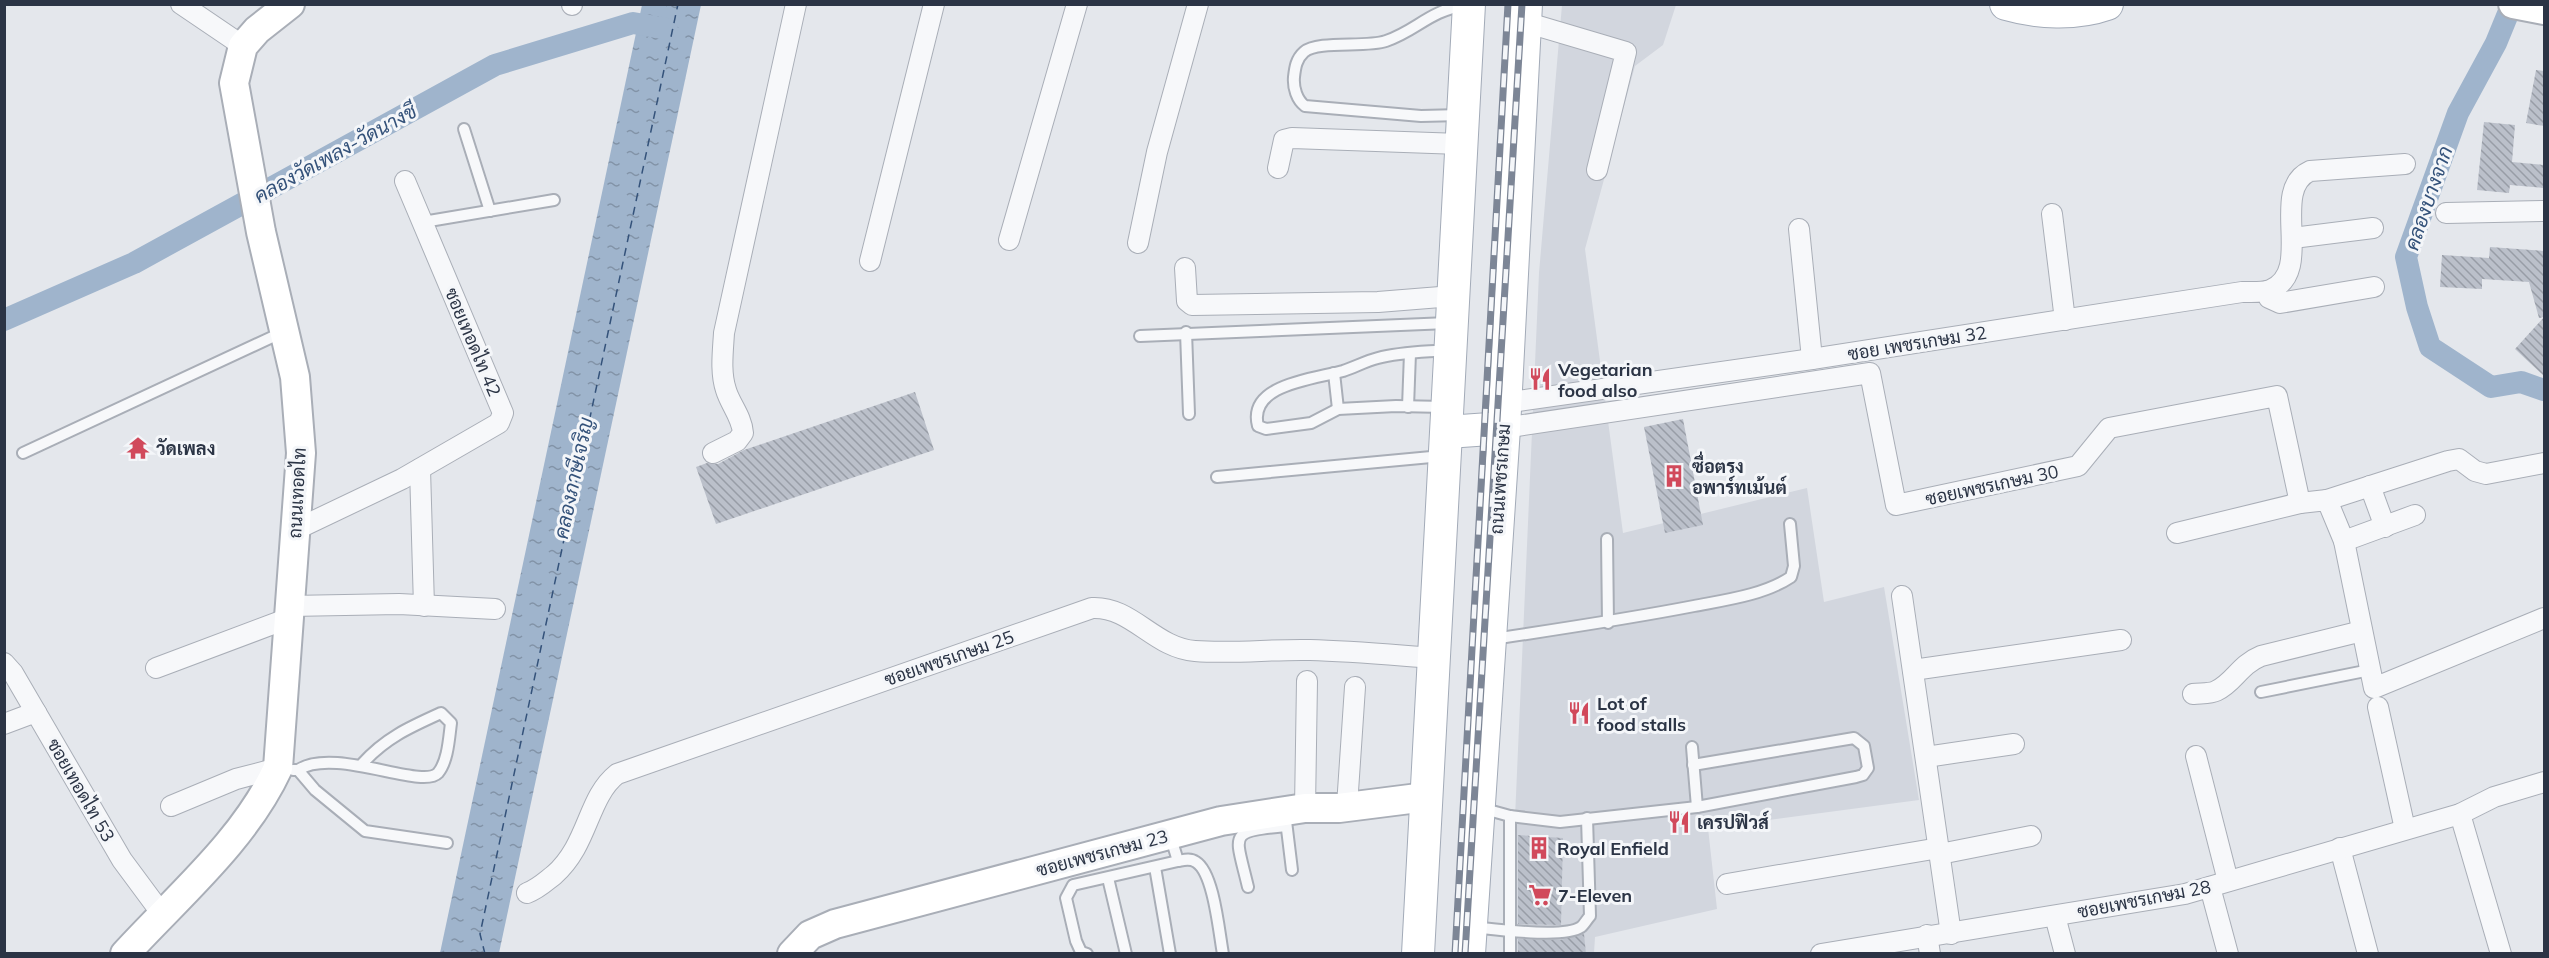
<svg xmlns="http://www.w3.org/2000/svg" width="2549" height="958" viewBox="0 0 2549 958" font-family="Mulish,Sarabun,sans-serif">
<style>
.built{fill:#d2d6de}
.water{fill:url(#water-ripples)}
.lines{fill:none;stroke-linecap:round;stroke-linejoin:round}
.canal{stroke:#9fb4cc;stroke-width:22}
.ferry{stroke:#34527a;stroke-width:1.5;stroke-dasharray:8 6;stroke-linecap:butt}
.building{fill:url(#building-back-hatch)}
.lane-casing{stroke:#a9aeb7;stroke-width:14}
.street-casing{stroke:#a9aeb7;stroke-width:22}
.secondary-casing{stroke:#a9aeb7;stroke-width:32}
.primary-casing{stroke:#a3abb8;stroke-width:34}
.lane{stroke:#f7f8fa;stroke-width:10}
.street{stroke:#f7f8fa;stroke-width:20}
.secondary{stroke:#fff;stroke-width:28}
.primary{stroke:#fff;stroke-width:32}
.rail-casing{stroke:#7d8696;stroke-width:7}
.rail{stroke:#f4f6f9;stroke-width:4.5;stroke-dasharray:14;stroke-linecap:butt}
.labels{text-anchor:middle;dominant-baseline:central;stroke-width:6;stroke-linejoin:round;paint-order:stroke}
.street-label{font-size:18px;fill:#2b3445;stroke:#f4f6f9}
.poi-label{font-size:18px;font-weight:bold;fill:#2b3445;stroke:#f4f6f9;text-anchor:start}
.water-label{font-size:20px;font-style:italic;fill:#34527a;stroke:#f4f6f9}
</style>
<defs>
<pattern id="water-ripples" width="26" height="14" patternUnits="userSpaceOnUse" patternTransform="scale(1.5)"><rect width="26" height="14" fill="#9fb4cc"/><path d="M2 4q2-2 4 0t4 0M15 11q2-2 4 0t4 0" fill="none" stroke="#8293a7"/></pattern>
<pattern id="building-back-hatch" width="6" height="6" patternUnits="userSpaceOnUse" patternTransform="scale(1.5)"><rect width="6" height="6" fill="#bbc0ca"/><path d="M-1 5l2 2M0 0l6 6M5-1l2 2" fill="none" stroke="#989da6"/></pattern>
</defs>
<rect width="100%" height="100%" fill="#e4e7ec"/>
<!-- built -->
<path class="built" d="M 1562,5 L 1676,5 L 1663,45 L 1635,66 L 1585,249 L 1623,533 L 1807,488 L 1824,602 L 1884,587 L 1919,800 L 1708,828 L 1717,909 L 1595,937 L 1594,953 L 1509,954 L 1539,273 Z"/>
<!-- water -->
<path class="water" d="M 642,5 L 701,5 L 499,953 L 440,953 Z"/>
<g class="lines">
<!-- canal -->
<g class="canal">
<path d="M 2512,4 L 2496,43 L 2458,113 L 2406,257 L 2417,307 L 2430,347 L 2491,387 L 2521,382 L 2544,390"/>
<path d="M 4,320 L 134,263 L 495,65 L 633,23 L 667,29"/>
</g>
<!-- ferry -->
<path class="ferry" d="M 485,954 L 480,934 L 678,4"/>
</g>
<!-- building -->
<g class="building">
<path d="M 2536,70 L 2544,71 L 2544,126 L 2526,123 Z"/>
<path d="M 2484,122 L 2515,125 L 2512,162 L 2544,165 L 2544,188 L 2510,185 L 2509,193 L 2477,190 Z"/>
<path d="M 2490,247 L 2544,251 L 2544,376 L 2515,349 L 2544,317 L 2539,318 L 2529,282 L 2482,279 L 2482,289 L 2440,287 L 2442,255 L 2489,258 Z"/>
<path d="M 915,392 L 934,450 L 716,524 L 696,467 L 707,463 L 718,464 L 744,450 Z"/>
<path d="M 1683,419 L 1703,525 L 1665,533 L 1644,427 Z"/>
<path d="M 1518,835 L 1563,838 L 1561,925 L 1518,924 Z"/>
<path d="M 1584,934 L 1586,954 L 1518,954 L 1518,939 L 1560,940 Z"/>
</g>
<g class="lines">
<!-- lane casing -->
<g class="lane-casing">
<g id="lane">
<path d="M 1461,115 L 1421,116 L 1305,106 C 1297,100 1293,88 1294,77 C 1295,68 1296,59 1304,52 C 1318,40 1366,48 1386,41 C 1418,30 1428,11 1466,5"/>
<path d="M 464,129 L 490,211"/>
<path d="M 423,222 L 554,200"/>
<path d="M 1186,332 L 1189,414"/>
<path d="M 1140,336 L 1448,323"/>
<path d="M 1334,373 L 1338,409"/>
<path d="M 1408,407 L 1410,353"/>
<path d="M 1445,407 L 1396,406 L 1338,409 L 1311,423 L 1266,429 L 1258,426 C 1247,384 1315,379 1343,371 C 1355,367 1366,361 1378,358 C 1400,352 1424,352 1447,350"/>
<path d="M 23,453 L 283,332"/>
<path d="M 1217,477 L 1442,456"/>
<path d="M 1607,539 L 1608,623"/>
<path d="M 1493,639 C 1560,629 1627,619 1694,606 C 1725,600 1764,595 1791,577 L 1794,566 L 1790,524"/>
<path d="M 2261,692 L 2370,670"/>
<path d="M 1692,747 L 1697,807"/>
<path d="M 293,770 L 298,770 L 315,790 L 365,831 L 447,843"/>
<path d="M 298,770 C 334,746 422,790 438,773 C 448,761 449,738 451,723 L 441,713 C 410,727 385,738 362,764"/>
<path d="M 1481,808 L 1510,816 L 1560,822 L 1697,807 L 1856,777 L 1863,775 L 1868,768 L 1864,746 L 1854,738 L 1693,765"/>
<path d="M 1510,816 L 1510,954"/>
<path d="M 1286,821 L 1292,870"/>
<path d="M 1170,835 L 1178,861 C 1184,860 1190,858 1196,862 C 1214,873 1219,933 1223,954"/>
<path d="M 1155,867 L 1170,954"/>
<path d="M 1108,878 L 1126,954"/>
<path d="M 1248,887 C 1235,832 1227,832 1286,826"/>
<path d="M 1473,927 C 1494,929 1564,939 1581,927 C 1584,925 1587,919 1590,916 L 1587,818"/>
<path d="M 1087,954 L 1081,952 L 1076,941 L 1066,898 L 1073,885 L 1178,861"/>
</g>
</g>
<!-- street casing -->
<g class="street-casing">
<g id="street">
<path d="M 181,4 L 243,46"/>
<path d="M 572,4 L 572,5"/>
<path d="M 1525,22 L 1626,52 L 1597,170"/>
<path d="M 1278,168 L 1284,140 L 1292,138 L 1460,144"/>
<path d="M 2446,213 L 2544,211"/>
<path d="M 2052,214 L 2065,320"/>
<path d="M 1799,229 L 1812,359"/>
<path d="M 2293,238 L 2373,228"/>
<path d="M 1009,240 L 1077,4"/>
<path d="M 1138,243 L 1157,152 L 1198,4"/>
<path d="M 870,261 L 934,4"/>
<path d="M 1185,268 L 1187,301 L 1192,305 L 1378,302 L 1453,296"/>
<path d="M 2267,291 L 2269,298 L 2280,303 L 2374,287"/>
<path d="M 1504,403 L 1812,359 L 2242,292 C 2251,292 2262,293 2270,290 C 2316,272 2268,190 2310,171 L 2405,164"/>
<path d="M 1504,428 L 1870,373 L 1896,505 L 2078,466 L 2109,428 L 2277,396 L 2300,503 L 2327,500 L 2344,541 L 2374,688 L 2544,618"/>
<path d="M 713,453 L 737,441 L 743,433 C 742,417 730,404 726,390 C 720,372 723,351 724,333 L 796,4"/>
<path d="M 420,469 L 424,606"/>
<path d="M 2370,486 L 2385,527"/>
<path d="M 2327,500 L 2448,461 L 2459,459 L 2475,471 L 2486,474 L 2544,463"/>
<path d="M 295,530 L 402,479 L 499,423 L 503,413 L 405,181"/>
<path d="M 2177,533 L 2300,503"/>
<path d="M 2344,541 L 2415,515"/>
<path d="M 1902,596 L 1951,934"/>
<path d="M 290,606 L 399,604 L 495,609"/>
<path d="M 4,663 L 13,673 L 122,860 L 162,914"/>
<path d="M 156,668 L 289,618"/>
<path d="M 1913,670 L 2121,640"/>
<path d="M 2193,694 C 2200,693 2210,694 2216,691 C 2234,683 2239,665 2261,656 L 2362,631"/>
<path d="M 2378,707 L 2405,829"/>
<path d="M 4,724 L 36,712"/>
<path d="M 2196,756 L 2228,881"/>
<path d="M 1926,757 L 2014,744"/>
<path d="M 171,806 L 236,779 L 278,768"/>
<path d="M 1347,806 L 1355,687"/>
<path d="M 1305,808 L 1307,681"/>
<path d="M 2460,814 L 2501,954"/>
<path d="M 2340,848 L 2368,954"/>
<path d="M 1940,854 L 2031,836"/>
<path d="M 1727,884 L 1939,848"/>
<path d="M 2210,887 L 2228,954"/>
<path d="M 527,893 C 538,889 545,882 554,875 C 589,844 587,798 617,774 L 1092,608 C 1132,606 1154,648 1195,651 C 1233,654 1272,649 1310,650 C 1351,651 1393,655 1434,658"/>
<path d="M 2055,916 L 2065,954"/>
<path d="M 1927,935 L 1930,954"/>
<path d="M 1821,954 L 2185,894 L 2460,814 L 2494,797 L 2544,782"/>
</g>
</g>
<!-- secondary casing -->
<g class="secondary-casing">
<g id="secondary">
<path d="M 2513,4 L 2544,10"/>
<path d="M 125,954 C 179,895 244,841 278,768 L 301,453 L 295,377 L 261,232 L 234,83 L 243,46 L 257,30 L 290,4"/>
<path d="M 792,954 L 810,935 L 835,924 L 1221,821 L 1305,808 L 1339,808 L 1426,797"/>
</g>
</g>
<!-- primary casing -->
<g class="primary-casing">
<g id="primary">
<path d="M 2006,4 C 2037,13 2076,15 2107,4"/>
<path d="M 1447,432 L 1504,428"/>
<path d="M 1418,954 L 1469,4"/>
<path d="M 1469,954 L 1504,428 L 1526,4"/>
</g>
</g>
<!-- lane -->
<use href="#lane" class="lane"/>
<!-- street -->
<use href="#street" class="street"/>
<!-- secondary -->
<use href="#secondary" class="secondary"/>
<!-- primary -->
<use href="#primary" class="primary"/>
<!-- rail casing -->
<g class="rail-casing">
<g id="rail">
<path d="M 1455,954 L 1508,4"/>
<path d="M 1465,954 L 1522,4"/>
</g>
</g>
<!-- rail -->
<use href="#rail" class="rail"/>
</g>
<!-- icons -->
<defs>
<g id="restaurant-bare" transform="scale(1.8)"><path d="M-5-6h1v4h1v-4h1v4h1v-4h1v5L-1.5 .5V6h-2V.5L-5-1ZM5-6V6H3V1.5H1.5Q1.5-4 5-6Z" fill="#d1495b" stroke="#f4f6f9" stroke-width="2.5" paint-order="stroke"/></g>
<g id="temple-bare" transform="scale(1.8)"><path d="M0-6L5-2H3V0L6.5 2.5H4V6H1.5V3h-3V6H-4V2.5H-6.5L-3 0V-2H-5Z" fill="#d1495b" stroke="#f4f6f9" stroke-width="2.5" paint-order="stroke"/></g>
<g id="building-bare" transform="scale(1.8)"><path d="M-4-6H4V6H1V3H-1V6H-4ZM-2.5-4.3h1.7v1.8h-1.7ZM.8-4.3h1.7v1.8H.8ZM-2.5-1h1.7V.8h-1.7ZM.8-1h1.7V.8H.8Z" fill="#d1495b" stroke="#f4f6f9" stroke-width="2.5" paint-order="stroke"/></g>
<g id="supermarket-bare" transform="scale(1.8)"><path d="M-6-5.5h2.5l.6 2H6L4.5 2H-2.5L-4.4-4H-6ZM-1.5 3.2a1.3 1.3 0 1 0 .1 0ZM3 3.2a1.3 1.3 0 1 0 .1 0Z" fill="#d1495b" stroke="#f4f6f9" stroke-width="2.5" paint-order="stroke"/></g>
</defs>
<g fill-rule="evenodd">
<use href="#restaurant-bare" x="1540" y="379"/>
<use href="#temple-bare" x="138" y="448"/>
<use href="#building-bare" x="1674" y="476"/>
<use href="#restaurant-bare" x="1579" y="713"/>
<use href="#restaurant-bare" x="1679" y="822"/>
<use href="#building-bare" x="1539" y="848"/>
<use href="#supermarket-bare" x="1540" y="895"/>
</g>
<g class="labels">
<!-- street labels -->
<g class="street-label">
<text transform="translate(473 342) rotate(67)">ซอยเทอดไท 42</text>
<text transform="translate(1917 343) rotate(-9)">ซอย เพชรเกษม 32</text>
<text transform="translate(1500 479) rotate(-86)">ถนนเพชรเกษม</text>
<text transform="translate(1992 485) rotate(-12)">ซอยเพชรเกษม 30</text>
<text transform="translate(297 493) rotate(-87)">ถนนเทอดไท</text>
<text transform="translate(949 658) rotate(-19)">ซอยเพชรเกษม 25</text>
<text transform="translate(81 790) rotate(60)">ซอยเทอดไท 53</text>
<text transform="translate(1102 853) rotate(-15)">ซอยเพชรเกษม 23</text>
<text transform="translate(2144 899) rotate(-11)">ซอยเพชรเกษม 28</text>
</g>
<!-- poi labels -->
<g class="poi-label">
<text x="1558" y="369">Vegetarian<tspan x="1558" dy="21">food also</tspan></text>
<text x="156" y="448">วัดเพลง</text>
<text x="1692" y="466">ซื่อตรง<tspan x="1692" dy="21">อพาร์ทเม้นต์</tspan></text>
<text x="1597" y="703">Lot of<tspan x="1597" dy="21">food stalls</tspan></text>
<text x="1697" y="822">เครปฟิวส์</text>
<text x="1557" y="848">Royal Enfield</text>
<text x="1558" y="895">7-Eleven</text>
</g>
<!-- water labels -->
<g class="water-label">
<text transform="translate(335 153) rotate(-29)">คลองวัดเพลง-วัดนางชี</text>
<text transform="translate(2428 198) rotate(-71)">คลองบางจาก</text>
<text transform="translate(573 478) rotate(-78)">คลองภาษีเจริญ</text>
</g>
</g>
<!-- border -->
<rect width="2549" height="958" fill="none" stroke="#2b3445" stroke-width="12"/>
</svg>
